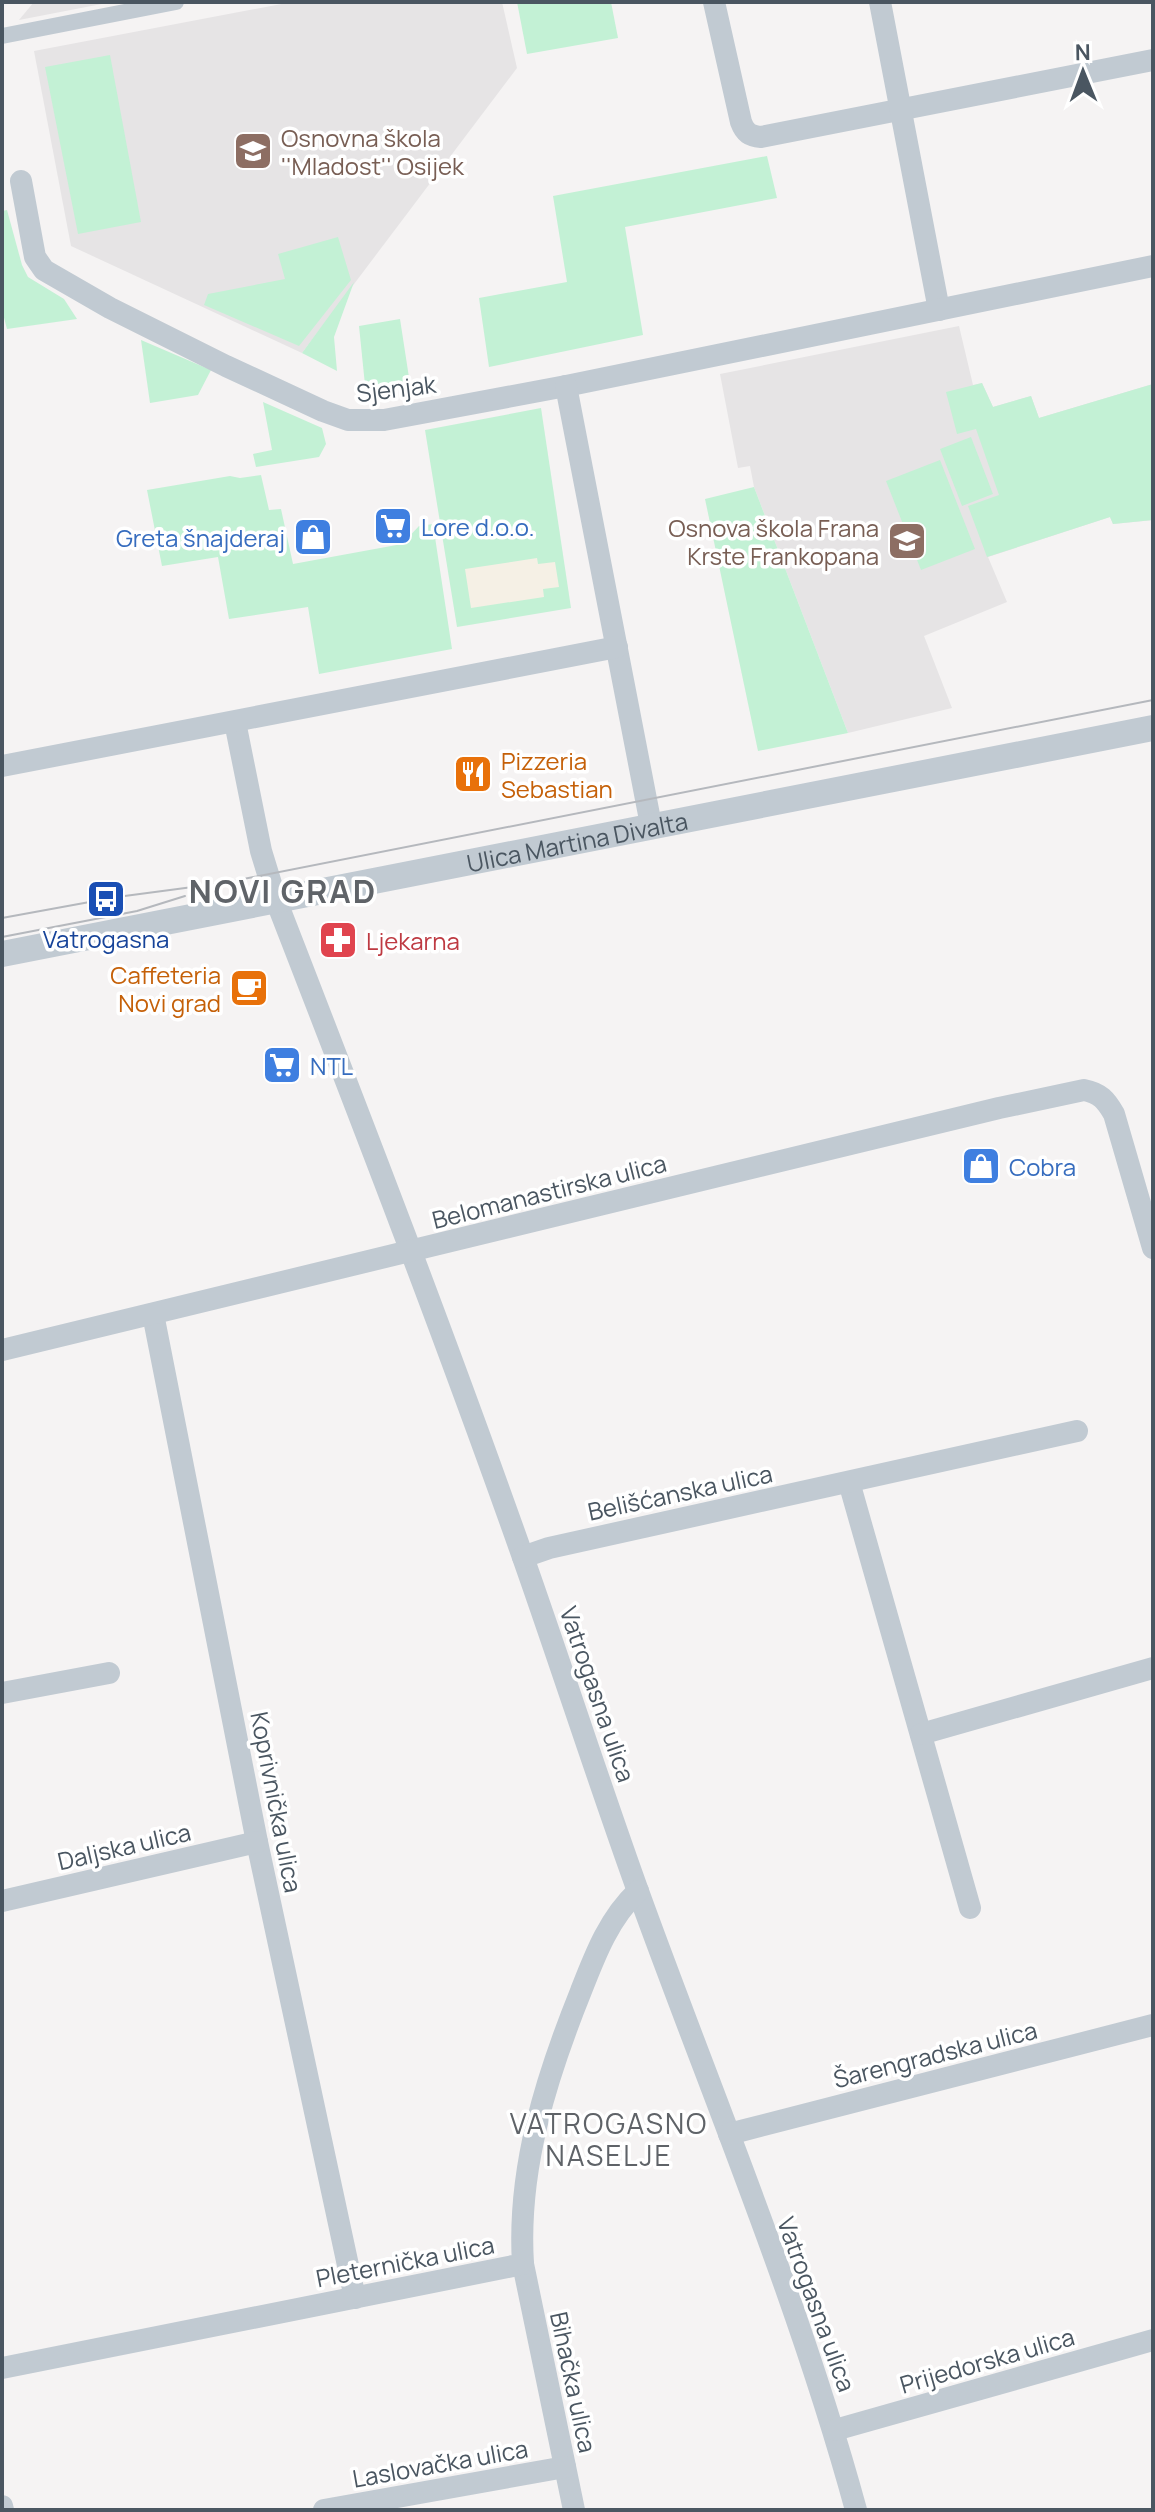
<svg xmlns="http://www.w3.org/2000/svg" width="1155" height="2512" viewBox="0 0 1155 2512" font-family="Manrope,sans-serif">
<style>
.education{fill:#e6e4e5}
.green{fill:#c3f1d5}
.sand{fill:#f5f0e5}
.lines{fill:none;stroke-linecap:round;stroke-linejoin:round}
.pedestrian{stroke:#c1cad2;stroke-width:16}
.minor{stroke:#c1cad2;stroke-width:22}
.tertiary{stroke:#c1cad2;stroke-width:26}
.tram{stroke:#b5b8bd;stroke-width:2}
.labels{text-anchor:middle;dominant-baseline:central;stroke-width:7;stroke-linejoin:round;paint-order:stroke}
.education-label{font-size:24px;fill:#785e54;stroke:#fff;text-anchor:start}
.street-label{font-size:24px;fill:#4a5661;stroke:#fff}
.shop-label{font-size:24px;fill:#366cbe;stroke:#fff;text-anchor:start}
.food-label{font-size:24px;fill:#c56008;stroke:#fff;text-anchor:start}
.transit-label{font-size:24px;fill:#164399;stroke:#fff}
.health-label{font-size:24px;fill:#be3a42;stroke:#fff;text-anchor:start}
.quarter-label{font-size:28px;letter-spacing:2px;fill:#5f6368;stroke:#fff}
.district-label{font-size:32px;font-weight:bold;letter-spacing:2px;fill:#5f6368;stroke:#fff}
</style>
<rect width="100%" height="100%" fill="#f5f3f3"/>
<!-- education -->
<g class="education">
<path d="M 34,2 L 112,2 L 19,20 Z"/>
<path d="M 292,2 L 502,2 L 517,68 L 302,353 L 71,246 L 34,51 Z"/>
<path d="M 959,326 L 973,385 L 982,383 L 993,407 L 1031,396 L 1039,418 L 1153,384 L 1153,520 L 1113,524 L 1110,517 L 988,557 L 1007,602 L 924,636 L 952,708 L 848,733 L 754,487 L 750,466 L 738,468 L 720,374 Z"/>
</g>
<!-- green -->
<g class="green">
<path d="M 517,2 L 611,2 L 618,38 L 527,54 Z"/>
<path d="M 110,55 L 141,222 L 78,234 L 45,67 Z"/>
<path d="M 767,156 L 777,198 L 625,227 L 643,335 L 489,367 L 479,298 L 567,282 L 553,196 Z"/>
<path d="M 7,210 L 22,265 L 28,277 L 64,299 L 77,319 L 7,329 L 2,310 L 2,211 Z"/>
<path d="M 338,237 L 351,280 L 299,346 L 204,305 L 208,294 L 285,279 L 278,254 Z"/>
<path d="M 354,282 L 334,337 L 337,371 L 302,353 Z"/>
<path d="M 400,319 L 410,384 L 389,387 L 365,385 L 359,326 Z"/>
<path d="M 141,340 L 211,370 L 198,395 L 150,403 Z"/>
<path d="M 982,383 L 993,407 L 1031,396 L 1039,418 L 1153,384 L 1153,520 L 1113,524 L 1110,517 L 987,557 L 968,506 L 999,495 L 976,429 L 957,434 L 946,392 Z"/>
<path d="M 263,402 L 322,428 L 326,444 L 319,457 L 256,467 L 253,454 L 272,450 Z"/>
<path d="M 541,408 L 571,608 L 457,627 L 425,430 Z"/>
<path d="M 971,437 L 993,494 L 962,506 L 940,449 Z"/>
<path d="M 940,460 L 975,549 L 921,570 L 886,481 Z"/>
<path d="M 261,475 L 269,510 L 281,509 L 293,564 L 402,544 L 419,526 L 433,524 L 452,649 L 319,674 L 308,607 L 229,619 L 218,557 L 162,566 L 147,490 L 230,476 L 240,478 Z"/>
<path d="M 754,487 L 848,733 L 758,751 L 705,499 Z"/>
</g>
<!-- sand -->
<path class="sand" d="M 537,558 L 538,564 L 555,562 L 559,587 L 543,589 L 544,597 L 471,608 L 465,569 Z"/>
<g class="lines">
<!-- pedestrian -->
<path class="pedestrian" d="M 2,36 L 176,2"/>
<!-- minor -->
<g class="minor">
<path d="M 714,2 L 741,122 C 745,133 750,136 761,137 L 1153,60"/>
<path d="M 880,2 L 939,310"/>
<path d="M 21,181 L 35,257 L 44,270 L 110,308 L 226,366 L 323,411 L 348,420 L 384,420 L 566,386 L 1153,266"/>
<path d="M 566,386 L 651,825"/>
<path d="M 235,722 L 261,851 L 276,900 C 361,1119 446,1339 524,1560 C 563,1671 599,1783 639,1894 C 713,2098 799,2301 856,2510"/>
<path d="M 2,766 L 617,647"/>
<path d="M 153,1314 L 257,1842 L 355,2298"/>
<path d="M 2,1350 L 999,1108 L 1084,1090 C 1100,1093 1106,1100 1114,1114 L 1153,1248"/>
<path d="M 849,1482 L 970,1908"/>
<path d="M 523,1557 L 549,1548 L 1077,1431"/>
<path d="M 2,1693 L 109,1673"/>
<path d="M 921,1734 L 1153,1668"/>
<path d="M 2,1901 L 257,1842"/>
<path d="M 729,2134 L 1153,2025"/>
<path d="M 523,2264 L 574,2510"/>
<path d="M 2,2368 L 523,2264 C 517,2169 546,2078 581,1991 C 595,1955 609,1918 638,1891"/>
<path d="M 835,2430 L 1153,2340"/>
<path d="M 2,2506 L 3,2510"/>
<path d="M 324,2510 L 565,2467"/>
</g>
<!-- tertiary -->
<path class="tertiary" id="s1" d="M 2,954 L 1153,728"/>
<!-- tram -->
<g class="tram">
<path d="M 2,918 L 117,897 L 223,883 L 1153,700"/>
<path d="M 2,937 L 137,911 L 185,896"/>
</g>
</g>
<!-- icons -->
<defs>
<g id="school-square" transform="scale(2)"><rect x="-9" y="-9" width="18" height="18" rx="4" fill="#8d6e63" stroke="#fff"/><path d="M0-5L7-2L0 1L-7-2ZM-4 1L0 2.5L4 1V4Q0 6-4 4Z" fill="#fff"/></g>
<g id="supermarket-square" transform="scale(2)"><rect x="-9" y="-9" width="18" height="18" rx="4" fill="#3f7fe0" stroke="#fff"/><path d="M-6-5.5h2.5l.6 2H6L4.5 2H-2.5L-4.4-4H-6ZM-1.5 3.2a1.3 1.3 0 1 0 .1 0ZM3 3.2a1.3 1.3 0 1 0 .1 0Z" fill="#fff"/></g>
<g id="shop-square" transform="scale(2)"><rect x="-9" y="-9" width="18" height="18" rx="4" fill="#3f7fe0" stroke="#fff"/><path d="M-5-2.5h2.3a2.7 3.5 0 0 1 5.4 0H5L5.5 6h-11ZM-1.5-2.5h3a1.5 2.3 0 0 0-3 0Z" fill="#fff"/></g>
<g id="restaurant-square" transform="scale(2)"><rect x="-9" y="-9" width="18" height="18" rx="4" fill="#e8710a" stroke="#fff"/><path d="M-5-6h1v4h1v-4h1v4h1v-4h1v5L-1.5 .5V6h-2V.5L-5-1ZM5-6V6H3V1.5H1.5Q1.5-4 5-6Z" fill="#fff"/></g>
<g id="bus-square" transform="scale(2)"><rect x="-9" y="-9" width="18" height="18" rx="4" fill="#1a4fb4" stroke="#fff"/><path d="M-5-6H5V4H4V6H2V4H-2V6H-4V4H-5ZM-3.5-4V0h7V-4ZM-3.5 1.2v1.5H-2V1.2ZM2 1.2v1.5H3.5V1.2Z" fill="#fff"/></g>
<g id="pharmacy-square" transform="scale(2)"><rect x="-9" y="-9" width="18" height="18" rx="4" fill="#e0444e" stroke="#fff"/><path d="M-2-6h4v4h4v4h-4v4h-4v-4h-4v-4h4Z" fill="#fff"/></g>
<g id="cafe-square" transform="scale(2)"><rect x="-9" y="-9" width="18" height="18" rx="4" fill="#e8710a" stroke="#fff"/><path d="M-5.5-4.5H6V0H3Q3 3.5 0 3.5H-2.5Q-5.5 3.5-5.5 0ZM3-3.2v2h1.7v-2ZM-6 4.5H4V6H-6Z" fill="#fff"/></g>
</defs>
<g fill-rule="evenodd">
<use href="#school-square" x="253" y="151"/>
<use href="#supermarket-square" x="393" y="526"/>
<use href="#shop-square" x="313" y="537"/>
<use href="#school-square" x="907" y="541"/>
<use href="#restaurant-square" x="473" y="774"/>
<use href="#bus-square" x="106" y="899"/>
<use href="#pharmacy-square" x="338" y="940"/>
<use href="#cafe-square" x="249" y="988"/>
<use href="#supermarket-square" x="282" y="1065"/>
<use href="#shop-square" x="981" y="1166"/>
</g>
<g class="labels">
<!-- education labels -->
<g class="education-label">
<text x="281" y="137">Osnovna škola<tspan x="281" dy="28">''Mladost'' Osijek</tspan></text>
<text x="879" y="527" text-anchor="end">Osnova škola Frana<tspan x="879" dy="28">Krste Frankopana</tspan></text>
</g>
<!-- street labels -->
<g class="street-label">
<text transform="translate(396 388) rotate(-7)">Sjenjak</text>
<text stroke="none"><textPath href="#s1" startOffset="586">Ulica Martina Divalta</textPath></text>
<text transform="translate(549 1191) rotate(-14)">Belomanastirska ulica</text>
<text transform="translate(680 1492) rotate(-12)">Belišćanska ulica</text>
<text transform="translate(598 1694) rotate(71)">Vatrogasna ulica</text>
<text transform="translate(277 1802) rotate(79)">Koprivnička ulica</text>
<text transform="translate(124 1846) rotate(-13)">Daljska ulica</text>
<text transform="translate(935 2054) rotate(-14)">Šarengradska ulica</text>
<text transform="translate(405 2261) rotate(-11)">Pleternička ulica</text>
<text transform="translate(817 2304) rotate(70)">Vatrogasna ulica</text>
<text transform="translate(987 2360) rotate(-16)">Prijedorska ulica</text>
<text transform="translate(574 2382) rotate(78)">Bihačka ulica</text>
<text transform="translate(440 2463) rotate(-10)">Laslovačka ulica</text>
</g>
<!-- shop labels -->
<g class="shop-label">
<text x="421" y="526">Lore d.o.o.</text>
<text x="285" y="537" text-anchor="end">Greta šnajderaj</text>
<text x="310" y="1065">NTL</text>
<text x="1009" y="1166">Cobra</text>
</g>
<!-- food labels -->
<g class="food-label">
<text x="501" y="760">Pizzeria<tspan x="501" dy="28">Sebastian</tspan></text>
<text x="221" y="974" text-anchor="end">Caffeteria<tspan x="221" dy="28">Novi grad</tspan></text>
</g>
<!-- transit labels -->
<g class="transit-label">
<text x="106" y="938">Vatrogasna</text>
</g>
<!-- health labels -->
<g class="health-label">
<text x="366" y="940">Ljekarna</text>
</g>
<!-- quarter labels -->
<g class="quarter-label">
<text x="609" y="2123">VATROGASNO<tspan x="609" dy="32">NASELJE</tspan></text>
</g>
<!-- district labels -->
<g class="district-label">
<text x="283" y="891">NOVI GRAD</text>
</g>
</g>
<!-- border -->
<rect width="1155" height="2512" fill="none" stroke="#4a5661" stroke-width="8"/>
<!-- north arrow -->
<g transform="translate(1083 72) rotate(359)" stroke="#ffffff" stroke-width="6" paint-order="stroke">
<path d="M0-6L14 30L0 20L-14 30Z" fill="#4a5661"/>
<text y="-12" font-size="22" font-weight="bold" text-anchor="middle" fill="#4a5661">N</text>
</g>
</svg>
